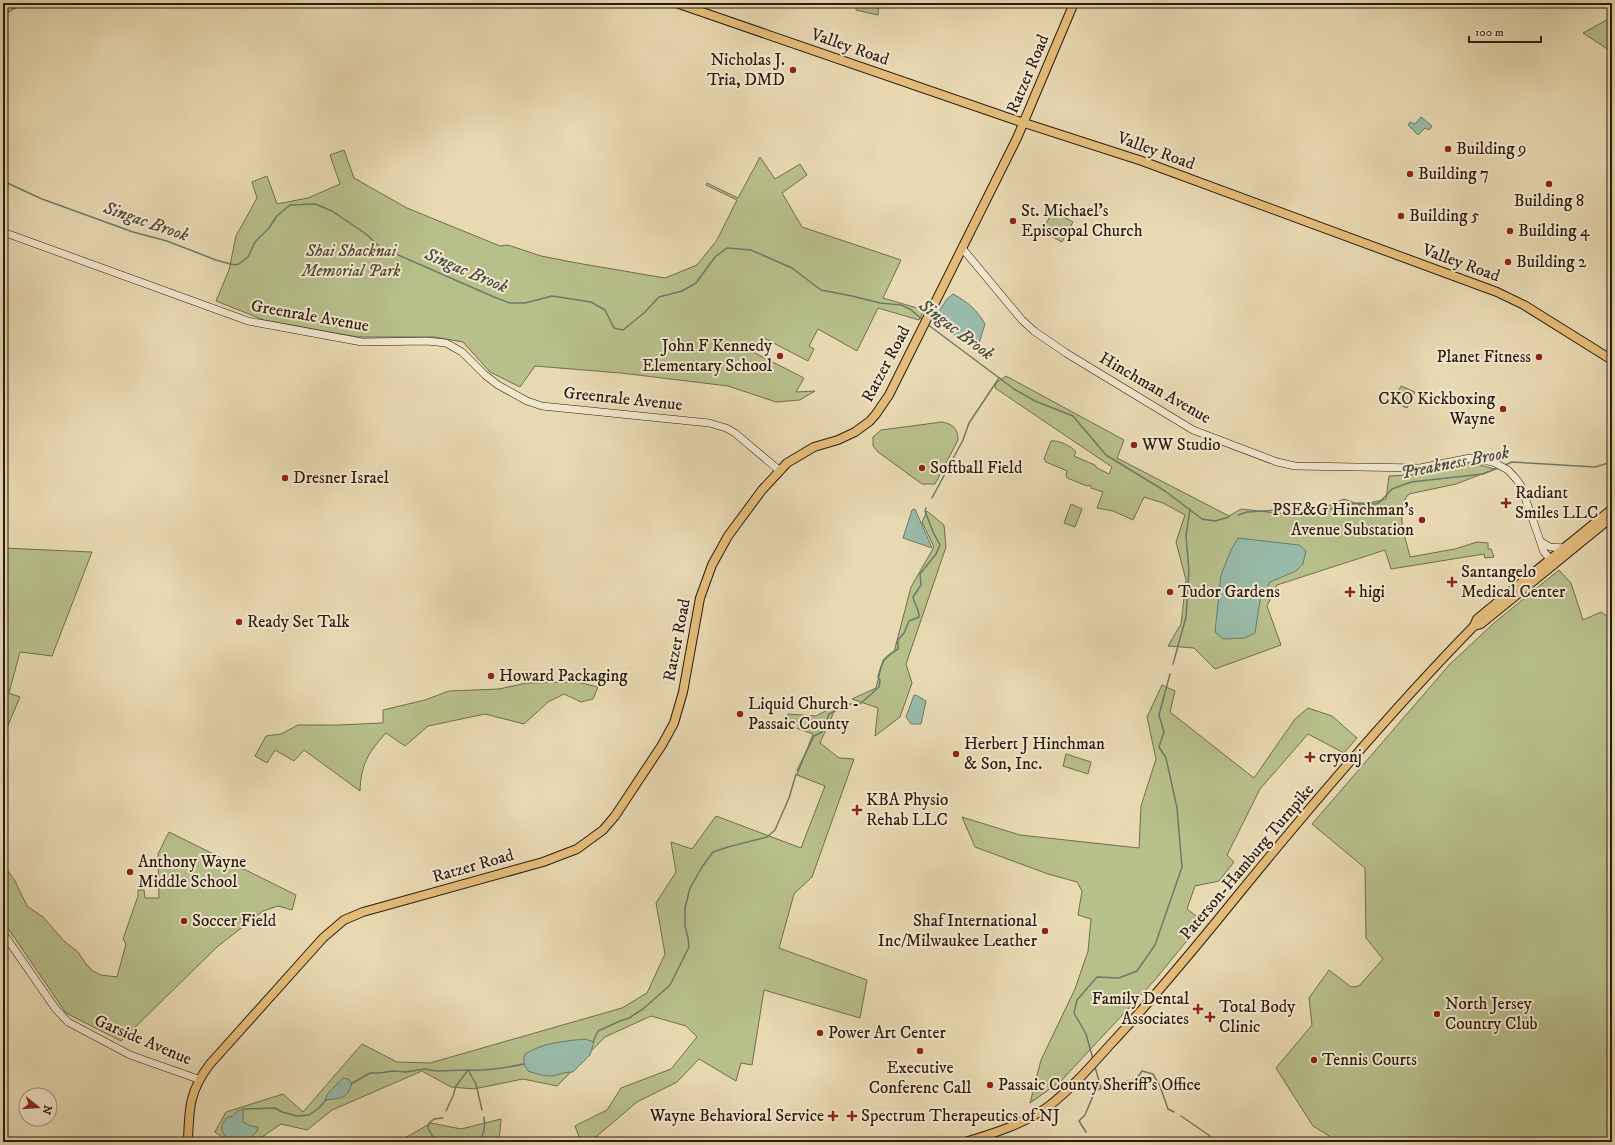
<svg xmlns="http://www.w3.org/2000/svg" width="1615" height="1145" viewBox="0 0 1615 1145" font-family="'IM FELL DW Pica',serif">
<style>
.green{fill:#b7bf8b;stroke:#716d4e}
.water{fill:#98baa8;stroke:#6c7a6b}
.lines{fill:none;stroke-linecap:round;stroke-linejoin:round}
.stream{stroke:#6c7a6b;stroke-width:1.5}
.secondary-casing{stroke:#2b1b10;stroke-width:8}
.primary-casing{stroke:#2b1b10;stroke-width:10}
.secondary{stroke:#f0e6cd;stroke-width:7}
.primary{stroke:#e4bc79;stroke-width:8}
.poi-dot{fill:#8f2418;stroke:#f0e6cd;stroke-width:1.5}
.labels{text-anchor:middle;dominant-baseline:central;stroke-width:4;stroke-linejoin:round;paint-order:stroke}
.street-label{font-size:17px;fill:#2b1b10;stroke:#f0e6cd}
.poi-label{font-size:17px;fill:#2b1b10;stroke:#f0e6cd;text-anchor:start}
.park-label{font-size:17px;font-style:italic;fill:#554c35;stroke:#f0e6cd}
.water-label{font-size:18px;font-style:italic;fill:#4c4b3e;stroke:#f0e6cd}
</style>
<rect width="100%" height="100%" fill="#e8d9b2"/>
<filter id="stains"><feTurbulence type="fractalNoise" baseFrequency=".005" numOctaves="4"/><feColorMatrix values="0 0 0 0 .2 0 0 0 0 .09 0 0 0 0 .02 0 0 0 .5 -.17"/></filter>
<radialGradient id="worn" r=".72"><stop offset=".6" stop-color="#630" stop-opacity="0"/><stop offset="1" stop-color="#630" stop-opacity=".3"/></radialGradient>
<!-- green -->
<g class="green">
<path d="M 856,3 L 879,3 L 878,15 L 856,10 Z"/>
<path d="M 1612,17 L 1612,52 L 1583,33 Z"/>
<path d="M 344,150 L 354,178 L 407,208 L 500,246 L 508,245 L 541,256 L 577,263 L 665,278 L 697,265 L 717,240 L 737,200 L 706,185 L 707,183 L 738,198 L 760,157 L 775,179 L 800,164 L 807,175 L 782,193 L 802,227 L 901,260 L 883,298 L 924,310 L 919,320 L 878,308 L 857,351 L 818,329 L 809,346 L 814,349 L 808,361 L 762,337 L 753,352 L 804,378 L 796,392 L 815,391 L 800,400 L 776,402 L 728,386 L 621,373 L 535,366 L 520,387 L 490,372 L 463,342 L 435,337 L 358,337 L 264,320 L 216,301 L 229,270 L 236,236 L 257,198 L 252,182 L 267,176 L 277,204 L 308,198 L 340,184 L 330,155 Z"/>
<path d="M 1053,211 L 1073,222 L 1062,242 L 1042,231 Z"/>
<path d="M 1006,376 L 1124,440 L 1117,458 L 1229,516 L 1241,509 L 1304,516 L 1344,499 L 1361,505 L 1386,499 L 1389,476 L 1427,474 L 1471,463 L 1495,469 L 1456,484 L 1409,494 C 1394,509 1406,539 1410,557 L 1455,549 L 1477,542 L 1488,543 L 1488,549 L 1491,549 L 1494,557 L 1485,558 L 1484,554 L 1391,569 L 1385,550 L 1277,585 L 1267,606 L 1281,645 L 1215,669 L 1194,648 L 1168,646 L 1181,624 L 1186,580 L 1176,542 L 1185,515 L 1163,503 L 1144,497 L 1133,520 L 1113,511 L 1097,508 L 1103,492 L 1091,488 L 1090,485 L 1087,486 L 1067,478 L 1066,475 L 1067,471 L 1046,462 L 1044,459 L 1051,441 C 1059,440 1071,446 1076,452 L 1074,456 L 1095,465 L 1097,468 L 1109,474 L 1112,467 L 995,388 L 996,383 Z"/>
<path d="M 1401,386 L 1415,392 L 1407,408 L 1398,404 L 1403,395 L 1398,392 Z"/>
<path d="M 942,422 C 953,424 958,429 958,440 L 935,484 L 922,484 L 878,452 L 873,446 L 873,437 L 881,430 Z"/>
<path d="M 1071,504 L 1082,509 L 1075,527 L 1064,523 Z"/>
<path d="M 927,511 L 944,525 L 946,547 L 906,664 L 912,683 L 900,717 L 875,736 L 878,708 L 852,699 L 876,688 L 883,660 L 894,652 L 911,587 L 934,547 L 922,522 Z"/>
<path d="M 3,548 L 92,552 L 52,656 L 20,652 L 9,693 L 20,697 L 3,737 Z"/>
<path d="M 1559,570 L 1571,583 L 1583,620 L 1601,612 L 1612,620 L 1612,1142 L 1437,1142 L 1432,1139 L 1410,1137 L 1397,1142 L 1339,1142 L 1313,1126 L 1276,1068 L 1312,1025 L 1309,998 L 1329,970 L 1351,987 L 1359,986 L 1383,959 L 1366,938 L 1365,868 L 1312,824 L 1450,664 L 1494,623 Z"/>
<path d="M 577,682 L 598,687 L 593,699 L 581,702 L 564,694 L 548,702 L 524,724 L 485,714 L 428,726 L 405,746 L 386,733 C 368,753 361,764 360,791 L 304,750 L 294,761 L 275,750 L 267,763 L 255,756 L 266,736 L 281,734 L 298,725 L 338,725 L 383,723 L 383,710 L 425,700 L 449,691 L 499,689 L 527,683 Z"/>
<path d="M 1162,685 L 1175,691 L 1170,712 L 1254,778 L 1295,719 L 1308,708 L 1332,716 L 1357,738 L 1344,753 L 1308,734 L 1260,789 L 1227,855 L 1234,862 L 1219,881 L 1195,886 L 1187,909 L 1203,921 L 1154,981 L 1061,1081 L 1030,1103 L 1041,1060 L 1075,989 L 1088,951 L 1091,919 L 1078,915 L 1082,891 L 1077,882 L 1048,874 L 975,847 L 962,817 L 1020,835 L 1139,848 L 1141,806 L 1156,759 L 1147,717 Z"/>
<path d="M 837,705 L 820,743 L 839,758 L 854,759 L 812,877 L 794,894 L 779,948 L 867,980 L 860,1018 L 764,990 L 752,1065 L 741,1063 L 736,1081 L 699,1059 L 677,1082 L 637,1102 L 590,1142 L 581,1142 L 575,1126 L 607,1110 L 621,1088 L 671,1069 L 697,1037 L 686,1026 L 651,1016 L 605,1037 L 557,1086 L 523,1079 L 474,1089 L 451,1087 L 422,1071 L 332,1110 L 307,1130 L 281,1124 L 259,1139 L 259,1142 L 229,1142 L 215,1132 L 226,1112 L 283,1094 L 303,1112 L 362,1044 L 397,1062 L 430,1063 L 622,1008 L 647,993 L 665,954 L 656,903 L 676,872 L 671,842 L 692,849 L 716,816 L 801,848 L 825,786 L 797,775 L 813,734 L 785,724 L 788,714 L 816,716 Z"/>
<path d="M 1066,754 L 1091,762 L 1088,774 L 1063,766 Z"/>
<path d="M 169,832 L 296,895 L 292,910 L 278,906 L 263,911 L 217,947 L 121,1041 L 66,1013 L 3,921 L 3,864 L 15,881 L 27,906 L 43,917 L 65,942 L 78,952 L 86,964 L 93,971 L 101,975 L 117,977 L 126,944 L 123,939 L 138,896 L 138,890 L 144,890 L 145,898 L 159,898 L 158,854 Z"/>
<path d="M 501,1119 L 499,1142 L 398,1142 L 431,1123 L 461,1129 Z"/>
</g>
<!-- water -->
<g class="water">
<path d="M 1421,117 L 1432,126 L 1429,130 L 1425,128 L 1418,135 L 1408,125 L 1410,122 L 1415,124 Z"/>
<path d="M 953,294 C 968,302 977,310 985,324 L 979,343 C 965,343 942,330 935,317 L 947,299 Z"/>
<path d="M 915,509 L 932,548 L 903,538 L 912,510 Z"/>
<path d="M 1238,538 L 1299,545 L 1306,551 L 1303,564 L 1296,571 L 1270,582 L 1260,601 L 1255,633 L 1245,638 L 1223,639 L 1215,632 L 1221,575 L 1231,550 Z"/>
<path d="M 914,695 L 918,696 L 926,701 L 921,724 L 911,724 L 906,717 Z"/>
<path d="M 585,1039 L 594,1042 L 590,1055 L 573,1072 C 567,1072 563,1073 557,1075 C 548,1078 537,1074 528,1071 L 524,1064 L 524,1055 C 540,1043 565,1041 585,1039 Z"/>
<path d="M 343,1078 L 348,1079 L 352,1083 C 347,1100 341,1098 325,1100 L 328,1093 Z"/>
<path d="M 243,1109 L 243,1122 L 251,1126 L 258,1127 L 257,1131 L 247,1142 C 239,1143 220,1139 222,1127 C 222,1124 224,1121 226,1118 L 233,1116 L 236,1112 Z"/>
</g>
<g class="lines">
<!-- stream -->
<g class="stream">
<path d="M 3,15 L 23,3"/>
<path d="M 3,181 L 42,199 L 133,232 L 167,241 L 216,260 L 234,265 L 239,264 L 248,257 L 255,242 L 269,228 L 277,216 L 290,205 L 315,204 L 332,211 L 366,234 L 380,247 L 494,297 L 510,303 L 525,303 L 552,296 L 591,302 L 605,310 L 614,328 L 623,330 L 644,313 L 659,297 L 682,291 L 696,283 L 715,257 L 727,248 L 751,250 L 792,268 L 821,290 L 852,296 L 880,303 L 901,305 L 910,309 L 923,320"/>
<path d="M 927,324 L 1014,389 L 1035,401 L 1073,416 L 1106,455 L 1165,491 L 1202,519 L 1215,521 L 1229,517"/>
<path d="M 1505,465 L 1512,462 L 1595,467 L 1612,462"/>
<path d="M 932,498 L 963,440 L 969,423 L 999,378"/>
<path d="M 1238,515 L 1247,512 L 1278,510 L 1300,512 L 1323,512 L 1340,505 L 1360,503 L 1376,504 L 1380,502 L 1392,489 L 1411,482 L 1483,474 L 1498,468"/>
<path d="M 1173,664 L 1186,617 L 1189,571 L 1186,536 L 1190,509"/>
<path d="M 849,704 L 860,704 L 879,687 L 880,680 L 878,677 C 882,661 884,657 898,649 L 898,640 L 904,633 L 909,621 L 919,617 C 920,611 914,604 913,597 L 921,585 L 920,574 L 936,554 L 940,545 L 933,532 L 925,511 L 926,508"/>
<path d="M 797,771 L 814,736 L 822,732 L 829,714 L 841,708"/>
<path d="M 593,1042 L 598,1031 L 620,1021 L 629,1018 L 643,1009 L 670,985 L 689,947 L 688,938 L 685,926 L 685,908 L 690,888 L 702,867 L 713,852 L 728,847 L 767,837 L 775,830 L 789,798 L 796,774"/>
<path d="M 1093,1059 L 1086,1034 L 1074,1013 L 1077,1000 L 1097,977 L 1119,978 L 1137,971 L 1155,945 L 1182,867 L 1177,808 L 1166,758 L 1159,747 L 1164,732 L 1159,715 L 1170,674"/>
<path d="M 1095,1067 L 1101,1088"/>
<path d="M 351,1084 L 370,1073 L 380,1073 L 393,1071 L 406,1072 L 424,1069 L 437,1071 L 468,1070 L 476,1084 L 482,1110"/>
<path d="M 243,1109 L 275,1108 L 282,1112 L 297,1116 L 309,1115 L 319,1108 L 326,1100"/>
<path d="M 446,1111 L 453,1096 L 456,1086 L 468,1070 C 488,1071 505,1068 524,1064"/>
<path d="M 1181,1116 L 1210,1136 L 1212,1142"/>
<path d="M 1086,1132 L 1079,1121 L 1085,1115 L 1095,1091 L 1113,1083 L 1136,1080 L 1142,1071 L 1153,1074 L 1160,1086 L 1168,1109 L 1174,1112"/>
<path d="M 432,1142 L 434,1139 L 428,1128 L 429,1123 L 434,1119 L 443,1118"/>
<path d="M 479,1142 C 484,1134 486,1127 484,1117"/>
</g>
<!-- secondary casing -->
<g class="secondary-casing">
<g id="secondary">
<path d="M 3,232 L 248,321 L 362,342 L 427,341 L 446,343 L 462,352 L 485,375 L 498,385 L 527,401 L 542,406 L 709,423 L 726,428 L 735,433 L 780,471"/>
<path d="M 962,248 L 1022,320 L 1034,331 L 1066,353 L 1193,430 L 1277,462 L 1295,466 L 1420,468 L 1470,458 L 1493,462 L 1508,470 L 1517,480 L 1521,486 L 1544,552 L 1553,562"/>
<path d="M 1541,542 L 1550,547 L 1564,548"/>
<path d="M 3,933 L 55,1008 L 68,1022 L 130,1055 L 198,1079"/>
</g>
</g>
<!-- primary casing -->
<g class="primary-casing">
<g id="primary">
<path d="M 676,3 L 1015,120 L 1142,161 L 1497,292 L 1524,305 L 1612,360"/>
<path d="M 1474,626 L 1477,619 L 1489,609 L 1612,509"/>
<path d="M 188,1142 C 189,1109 189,1091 210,1064 L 323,938 L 344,920 L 363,912 L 543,862 L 577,849 L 603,830 L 615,816 L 662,745 L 674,723 L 683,692 L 700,598 L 712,565 L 728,536 L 762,490 L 787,463 L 814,447 L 838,440 L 855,432 L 870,421 L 876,414 L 889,395 L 1017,138 L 1074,3"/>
<path d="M 965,1142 C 995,1133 1024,1124 1049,1106 C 1072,1088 1090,1067 1109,1046 C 1151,1001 1190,954 1229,906 C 1307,810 1387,715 1474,626 L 1481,624 L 1612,517"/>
</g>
</g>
<!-- secondary -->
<use href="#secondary" class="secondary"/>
<!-- primary -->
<use href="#primary" class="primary"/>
</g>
<!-- markers -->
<g class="poi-dot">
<circle cx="793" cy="70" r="4"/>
<circle cx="1448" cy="149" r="4"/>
<circle cx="1410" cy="174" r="4"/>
<circle cx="1549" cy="184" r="4"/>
<circle cx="1401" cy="216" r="4"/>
<circle cx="1013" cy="221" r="4"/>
<circle cx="1510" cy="231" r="4"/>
<circle cx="1508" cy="262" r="4"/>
<circle cx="780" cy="356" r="4"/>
<circle cx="1539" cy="357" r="4"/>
<circle cx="1503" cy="409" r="4"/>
<circle cx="1134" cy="445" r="4"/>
<circle cx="922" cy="468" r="4"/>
<circle cx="285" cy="478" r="4"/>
<path d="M1504 497h4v4h4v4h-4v4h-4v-4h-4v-4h4z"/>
<circle cx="1422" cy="520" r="4"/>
<path d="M1450 576h4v4h4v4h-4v4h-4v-4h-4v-4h4z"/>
<circle cx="1170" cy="592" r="4"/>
<path d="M1348 586h4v4h4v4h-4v4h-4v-4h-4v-4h4z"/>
<circle cx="239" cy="622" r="4"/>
<circle cx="491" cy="676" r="4"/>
<circle cx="740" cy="714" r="4"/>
<circle cx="956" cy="754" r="4"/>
<path d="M1308 751h4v4h4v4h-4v4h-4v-4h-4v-4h4z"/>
<path d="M855 804h4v4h4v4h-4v4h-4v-4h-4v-4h4z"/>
<circle cx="130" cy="872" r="4"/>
<circle cx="184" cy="921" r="4"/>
<circle cx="1045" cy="931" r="4"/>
<path d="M1196 1003h4v4h4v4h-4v4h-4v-4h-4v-4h4z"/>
<circle cx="1437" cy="1014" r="4"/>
<path d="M1208 1011h4v4h4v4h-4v4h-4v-4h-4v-4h4z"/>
<circle cx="820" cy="1033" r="4"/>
<circle cx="920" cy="1051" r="4"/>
<circle cx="1314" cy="1060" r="4"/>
<circle cx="990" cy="1085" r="4"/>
<path d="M831 1110h4v4h4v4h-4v4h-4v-4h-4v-4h4z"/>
<path d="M850 1110h4v4h4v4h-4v4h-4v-4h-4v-4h4z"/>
</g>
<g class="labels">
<!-- street labels -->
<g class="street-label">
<text transform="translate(850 47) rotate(19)">Valley Road</text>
<text transform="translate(1028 74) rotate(-67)">Ratzer Road</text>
<text transform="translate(1156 151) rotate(20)">Valley Road</text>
<text transform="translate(1461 263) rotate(20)">Valley Road</text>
<text transform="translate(310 316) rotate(10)">Greenrale Avenue</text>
<text transform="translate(886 364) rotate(-62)">Ratzer Road</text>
<text transform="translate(1155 388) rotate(30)">Hinchman Avenue</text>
<text transform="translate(623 399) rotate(6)">Greenrale Avenue</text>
<text transform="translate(677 640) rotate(-79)">Ratzer Road</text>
<text transform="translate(1247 862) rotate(-50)">Paterson-Hamburg Turnpike</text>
<text transform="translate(473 866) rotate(-16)">Ratzer Road</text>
<text transform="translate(143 1040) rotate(23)">Garside Avenue</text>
</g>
<!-- poi labels -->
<g class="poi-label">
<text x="785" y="60" text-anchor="end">Nicholas J.<tspan x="785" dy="20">Tria, DMD</tspan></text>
<text x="1456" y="149">Building 9</text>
<text x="1418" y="174">Building 7</text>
<text x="1549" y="201" text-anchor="middle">Building 8</text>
<text x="1021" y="211">St. Michael's<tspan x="1021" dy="20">Episcopal Church</tspan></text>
<text x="1409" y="216">Building 5</text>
<text x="1518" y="231">Building 4</text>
<text x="1516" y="262">Building 2</text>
<text x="772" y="346" text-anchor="end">John F Kennedy<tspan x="772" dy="20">Elementary School</tspan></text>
<text x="1531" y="357" text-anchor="end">Planet Fitness</text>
<text x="1495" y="399" text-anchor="end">CKO Kickboxing<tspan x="1495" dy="20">Wayne</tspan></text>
<text x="1142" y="445">WW Studio</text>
<text x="930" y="468">Softball Field</text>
<text x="293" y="478">Dresner Israel</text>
<text x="1515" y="493">Radiant<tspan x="1515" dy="20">Smiles LLC</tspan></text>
<text x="1414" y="510" text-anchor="end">PSE&amp;G Hinchman's<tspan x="1414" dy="20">Avenue Substation</tspan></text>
<text x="1461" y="572">Santangelo<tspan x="1461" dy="20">Medical Center</tspan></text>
<text x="1178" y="592">Tudor Gardens</text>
<text x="1359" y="592">higi</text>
<text x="247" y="622">Ready Set Talk</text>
<text x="499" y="676">Howard Packaging</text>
<text x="748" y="704">Liquid Church -<tspan x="748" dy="20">Passaic County</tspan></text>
<text x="964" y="744">Herbert J Hinchman<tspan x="964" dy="20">&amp; Son, Inc.</tspan></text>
<text x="1319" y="757">cryonj</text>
<text x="866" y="800">KBA Physio<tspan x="866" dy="20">Rehab LLC</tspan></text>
<text x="138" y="862">Anthony Wayne<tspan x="138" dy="20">Middle School</tspan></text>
<text x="192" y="921">Soccer Field</text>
<text x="1037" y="921" text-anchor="end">Shaf International<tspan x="1037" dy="20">Inc/Milwaukee Leather</tspan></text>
<text x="1189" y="999" text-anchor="end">Family Dental<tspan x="1189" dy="20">Associates</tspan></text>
<text x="1445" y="1004">North Jersey<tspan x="1445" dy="20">Country Club</tspan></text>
<text x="1219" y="1007">Total Body<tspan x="1219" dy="20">Clinic</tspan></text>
<text x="828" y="1033">Power Art Center</text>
<text x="1322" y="1060">Tennis Courts</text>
<text x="920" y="1068" text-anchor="middle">Executive<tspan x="920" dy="20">Conferenc Call</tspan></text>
<text x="998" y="1085">Passaic County Sheriff's Office</text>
<text x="824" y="1116" text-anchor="end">Wayne Behavioral Service</text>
<text x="861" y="1116">Spectrum Therapeutics of NJ</text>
</g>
<!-- park labels -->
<g class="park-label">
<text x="351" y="251">Shai Shacknai<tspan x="351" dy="20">Memorial Park</tspan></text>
</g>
<!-- water labels -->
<g class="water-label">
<text transform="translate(146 222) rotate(19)">Singac Brook</text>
<text transform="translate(466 271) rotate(23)">Singac Brook</text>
<text transform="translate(956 330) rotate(37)">Singac Brook</text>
<text transform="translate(1455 463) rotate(-11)">Preakness Brook</text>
</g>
</g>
<!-- margin -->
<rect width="1615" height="1145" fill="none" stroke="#e8d9b2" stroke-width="16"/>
<rect x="4" y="4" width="1607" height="1137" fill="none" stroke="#2b1b10" stroke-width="2"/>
<rect x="8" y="8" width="1599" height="1129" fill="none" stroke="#2b1b10"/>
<!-- north arrow -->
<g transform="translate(38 1107) rotate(107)"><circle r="19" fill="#f0e6cd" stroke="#a19581"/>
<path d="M0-3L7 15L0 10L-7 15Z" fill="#8f2418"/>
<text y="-6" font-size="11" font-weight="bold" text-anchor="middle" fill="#2b1b10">N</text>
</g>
<!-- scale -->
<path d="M1469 36v6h72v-6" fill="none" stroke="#2b1b10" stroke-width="2"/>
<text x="1475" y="36" font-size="12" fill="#2b1b10" stroke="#f0e6cd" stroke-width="3" paint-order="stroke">100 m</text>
<rect width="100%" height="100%" filter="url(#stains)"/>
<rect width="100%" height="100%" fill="url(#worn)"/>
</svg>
